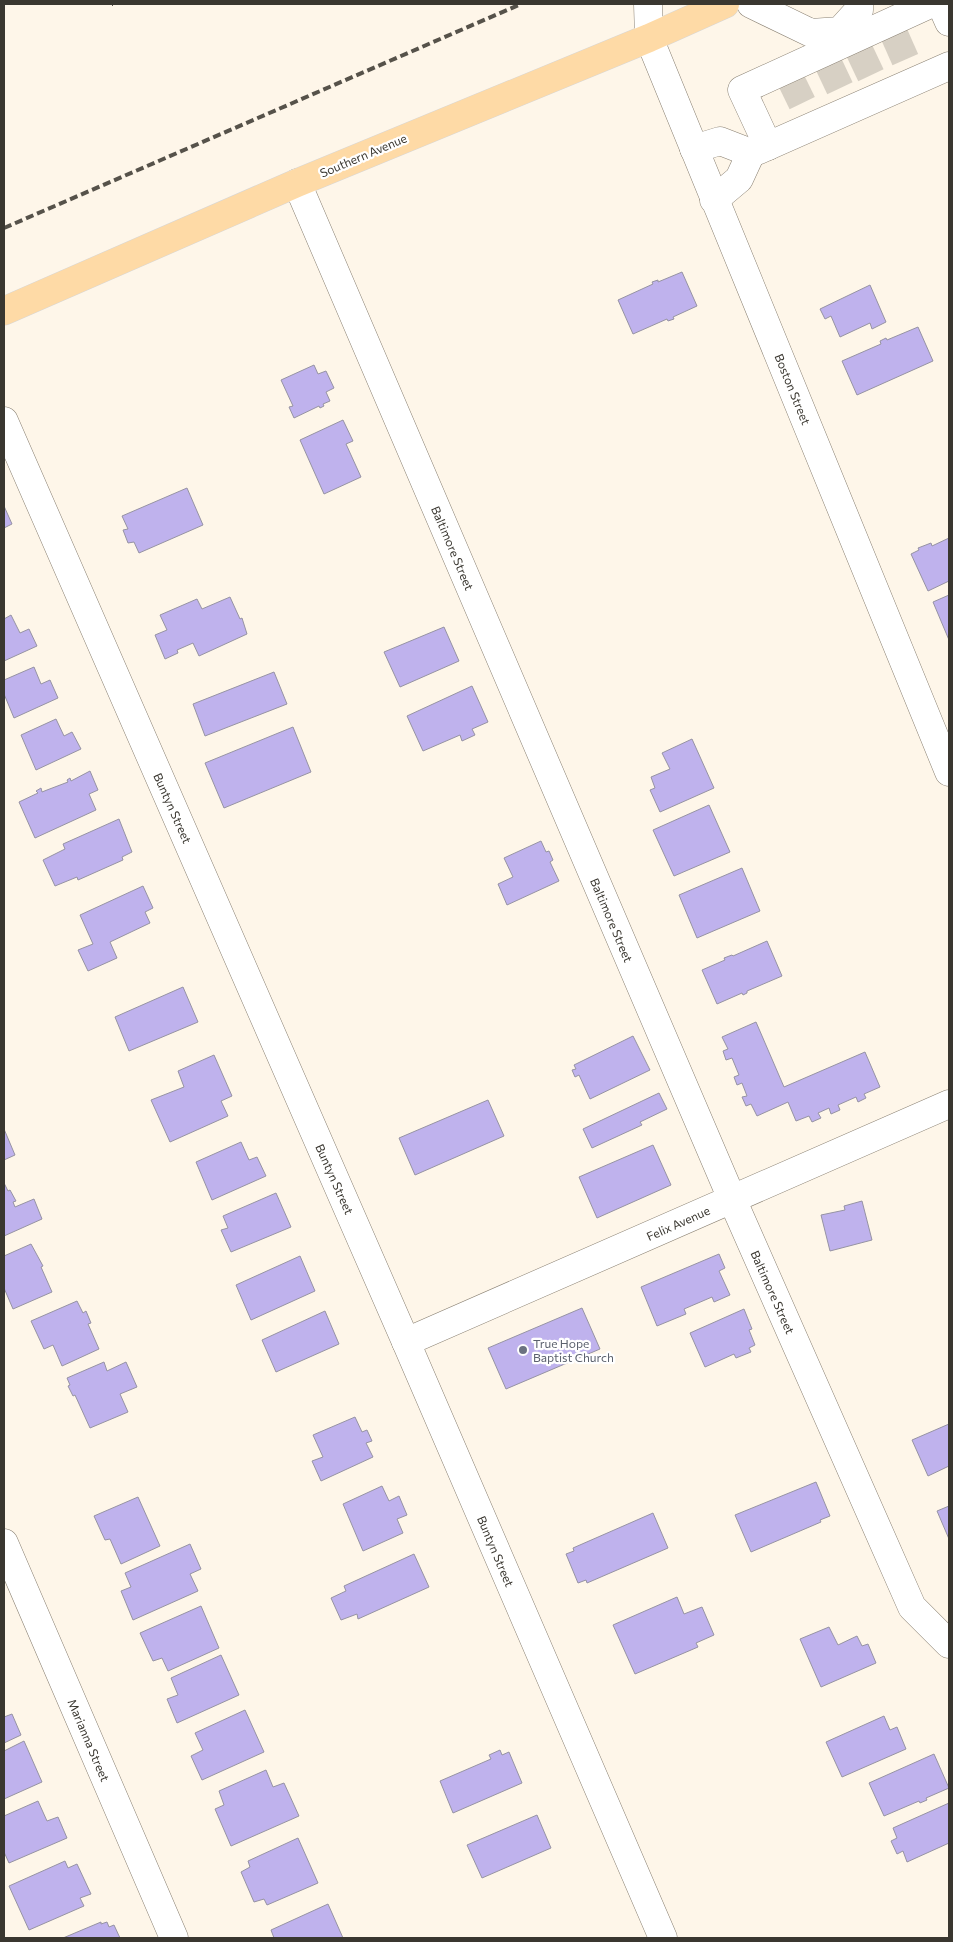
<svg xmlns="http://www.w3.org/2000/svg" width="953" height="1942" viewBox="0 0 953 1942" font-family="Commissioner,sans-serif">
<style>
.building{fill:#bfb2ed;stroke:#9693a3}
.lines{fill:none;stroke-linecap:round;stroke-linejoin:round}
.minor-tunnel{stroke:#d7d0c4;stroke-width:28;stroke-dasharray:28 14;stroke-linecap:butt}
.minor-casing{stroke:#8a8173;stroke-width:29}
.major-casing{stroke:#d8d7d6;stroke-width:29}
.minor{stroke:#fff;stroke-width:28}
.major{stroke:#fedaa6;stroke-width:28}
.rail{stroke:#56524a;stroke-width:4;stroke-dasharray:8 4;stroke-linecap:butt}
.worship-dot{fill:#6b7280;stroke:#fff;stroke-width:2}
.labels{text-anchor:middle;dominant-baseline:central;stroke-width:4.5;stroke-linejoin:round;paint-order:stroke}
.street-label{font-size:12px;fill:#3a3730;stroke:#fff}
.worship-label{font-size:12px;fill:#5b616d;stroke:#fff;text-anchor:start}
</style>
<rect width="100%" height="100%" fill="#fef6e9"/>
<!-- building -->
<g class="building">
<path d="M 682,272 L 697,306 L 673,317 L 674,319 L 668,321 L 667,319 L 633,334 L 618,300 L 653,284 L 652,282 L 658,280 L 658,282 Z"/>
<path d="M 870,285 L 886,322 L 872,329 L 870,323 L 840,337 L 831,316 L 825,319 L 820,309 Z"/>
<path d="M 918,327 L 933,361 L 857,395 L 842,361 L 881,344 L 880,341 L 886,338 L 887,340 Z"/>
<path d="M 314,365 L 318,374 L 326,371 L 334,388 L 326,392 L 330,401 L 323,404 L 324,406 L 320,408 L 319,406 L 294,418 L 289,407 L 293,406 L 281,380 Z"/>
<path d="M 343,420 L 353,441 L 346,444 L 361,477 L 324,494 L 300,440 Z"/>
<path d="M 187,488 L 203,525 L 139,553 L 134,542 L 128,543 L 123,530 L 128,529 L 122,516 Z"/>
<path d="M 4,506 L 12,524 L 4,528 Z"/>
<path d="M 949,538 L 949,581 L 928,591 L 911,554 L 919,550 L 918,548 L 931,543 L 932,546 Z"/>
<path d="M 949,595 L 949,640 L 933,602 Z"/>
<path d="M 230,597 L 240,619 L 242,618 L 247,634 L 199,656 L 193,643 L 177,650 L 178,653 L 165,659 L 155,635 L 167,630 L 160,615 L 197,599 L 202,609 Z"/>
<path d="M 11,615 L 20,633 L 29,629 L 37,646 L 4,661 L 4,619 Z"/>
<path d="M 444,627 L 459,661 L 400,687 L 384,652 Z"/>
<path d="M 34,667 L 41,684 L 50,680 L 58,698 L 14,718 L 4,694 L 4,680 Z"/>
<path d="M 274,672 L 287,704 L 205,736 L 193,704 Z"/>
<path d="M 472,686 L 488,722 L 472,729 L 475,735 L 462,741 L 460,735 L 423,751 L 407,716 Z"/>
<path d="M 56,719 L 64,736 L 72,732 L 81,749 L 36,770 L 21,735 Z"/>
<path d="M 293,727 L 311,772 L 224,808 L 205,763 Z"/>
<path d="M 692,739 L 714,788 L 660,812 L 650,790 L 655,788 L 651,777 L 670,769 L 662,753 Z"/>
<path d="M 90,771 L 98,790 L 89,794 L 96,810 L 35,838 L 19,802 L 38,793 L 36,791 L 41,788 L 42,792 L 47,790 L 68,782 L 67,780 L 70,778 L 71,781 Z"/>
<path d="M 709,805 L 730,852 L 674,876 L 653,830 Z"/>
<path d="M 119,819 L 132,852 L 122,857 L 123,860 L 78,880 L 77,877 L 55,886 L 43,860 L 65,849 L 63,844 Z"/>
<path d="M 541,841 L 546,852 L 549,851 L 553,860 L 550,862 L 559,881 L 507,905 L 498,884 L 513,877 L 504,858 Z"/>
<path d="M 742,868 L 760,911 L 697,938 L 679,895 Z"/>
<path d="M 143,886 L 153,908 L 145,912 L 150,923 L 110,942 L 117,958 L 88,971 L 78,950 L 93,944 L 80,915 Z"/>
<path d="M 767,941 L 782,976 L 747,991 L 747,993 L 743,995 L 742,993 L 717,1004 L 702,970 L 725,960 L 724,958 L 732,955 L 733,956 Z"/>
<path d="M 183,987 L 198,1022 L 129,1051 L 115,1017 Z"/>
<path d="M 756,1022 L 784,1087 L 865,1052 L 880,1087 L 864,1094 L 866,1098 L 858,1102 L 856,1097 L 838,1105 L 840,1110 L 831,1114 L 829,1108 L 818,1113 L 821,1118 L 812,1122 L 809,1116 L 796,1121 L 788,1102 L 757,1116 L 751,1104 L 746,1106 L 742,1097 L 747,1096 L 742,1083 L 737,1085 L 734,1077 L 739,1075 L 732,1058 L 726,1060 L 723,1051 L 728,1049 L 722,1037 Z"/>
<path d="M 633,1036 L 650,1070 L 590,1099 L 579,1075 L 575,1077 L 572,1070 L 576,1069 L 574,1065 Z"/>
<path d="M 214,1055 L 232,1096 L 221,1101 L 228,1116 L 170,1142 L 151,1100 L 184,1087 L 178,1071 Z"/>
<path d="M 659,1093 L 667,1109 L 640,1122 L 642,1125 L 592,1148 L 583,1129 Z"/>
<path d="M 488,1100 L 504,1136 L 415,1175 L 399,1138 Z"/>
<path d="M 4,1129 L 15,1155 L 4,1160 Z"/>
<path d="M 241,1142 L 249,1160 L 257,1157 L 266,1176 L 212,1200 L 196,1162 Z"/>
<path d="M 653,1145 L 671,1185 L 597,1218 L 579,1177 Z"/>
<path d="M 4,1183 L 8,1191 L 10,1190 L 16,1201 L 13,1202 L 15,1207 L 34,1199 L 42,1219 L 4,1236 Z"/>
<path d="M 276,1193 L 291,1227 L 231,1252 L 221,1230 L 228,1228 L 223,1216 Z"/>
<path d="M 862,1201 L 872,1240 L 830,1251 L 821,1215 L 845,1210 L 844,1206 Z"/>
<path d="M 31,1244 L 43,1266 L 41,1267 L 52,1292 L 13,1309 L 4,1288 L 4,1256 Z"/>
<path d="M 719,1254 L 725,1268 L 719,1271 L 730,1295 L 714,1302 L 712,1297 L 684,1309 L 686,1314 L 657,1326 L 641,1287 Z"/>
<path d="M 300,1256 L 315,1291 L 251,1320 L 236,1285 Z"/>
<path d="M 77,1301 L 83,1313 L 86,1311 L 91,1323 L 88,1324 L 99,1349 L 62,1366 L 53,1345 L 44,1349 L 31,1321 Z"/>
<path d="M 582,1308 L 600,1349 L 506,1389 L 488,1348 Z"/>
<path d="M 744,1309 L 752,1329 L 749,1330 L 755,1345 L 749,1348 L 751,1352 L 736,1358 L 734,1354 L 705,1367 L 690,1333 Z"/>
<path d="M 325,1311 L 339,1344 L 276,1372 L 262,1340 Z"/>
<path d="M 104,1362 L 107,1371 L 126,1362 L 137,1387 L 120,1394 L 128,1412 L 90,1428 L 75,1395 L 73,1396 L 68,1386 L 70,1385 L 67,1378 Z"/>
<path d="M 355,1417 L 362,1432 L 367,1430 L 372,1441 L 366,1443 L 373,1457 L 321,1481 L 312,1461 L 323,1457 L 313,1435 Z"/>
<path d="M 949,1424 L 949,1466 L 928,1476 L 912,1440 Z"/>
<path d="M 816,1482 L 830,1516 L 820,1520 L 821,1522 L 751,1552 L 735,1515 Z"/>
<path d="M 382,1486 L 389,1501 L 399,1496 L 407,1515 L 397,1519 L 403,1533 L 363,1551 L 343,1504 Z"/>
<path d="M 138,1497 L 160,1546 L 121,1564 L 110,1539 L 105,1540 L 94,1516 Z"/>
<path d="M 949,1506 L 949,1539 L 937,1511 Z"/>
<path d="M 653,1513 L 668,1548 L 587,1583 L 586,1580 L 578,1583 L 566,1554 L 574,1551 L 573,1548 Z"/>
<path d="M 190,1544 L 201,1569 L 190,1574 L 198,1591 L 133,1620 L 121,1591 L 131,1587 L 125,1573 Z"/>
<path d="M 414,1554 L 429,1587 L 358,1619 L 357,1614 L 341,1620 L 331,1598 L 346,1591 L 344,1586 Z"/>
<path d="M 677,1597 L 684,1614 L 702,1607 L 714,1635 L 696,1643 L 698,1647 L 635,1674 L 613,1625 Z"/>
<path d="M 201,1606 L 219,1648 L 168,1671 L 162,1658 L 153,1661 L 140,1633 Z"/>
<path d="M 829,1627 L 838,1645 L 857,1636 L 862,1646 L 868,1644 L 876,1663 L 821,1687 L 800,1639 Z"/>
<path d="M 221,1655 L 239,1695 L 177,1723 L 167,1699 L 178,1695 L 171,1678 Z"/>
<path d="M 245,1710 L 264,1752 L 202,1780 L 191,1756 L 203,1750 L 195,1733 Z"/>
<path d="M 12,1714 L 21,1735 L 4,1743 L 4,1717 Z"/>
<path d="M 884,1716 L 890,1730 L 897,1727 L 906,1749 L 842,1777 L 826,1742 Z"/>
<path d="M 24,1741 L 42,1782 L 4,1799 L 4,1751 Z"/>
<path d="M 500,1750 L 502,1755 L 509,1752 L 522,1783 L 453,1813 L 440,1781 L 491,1759 L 489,1755 Z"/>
<path d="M 934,1754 L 949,1788 L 926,1798 L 927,1800 L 920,1803 L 919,1801 L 884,1816 L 869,1783 Z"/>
<path d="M 266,1770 L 273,1787 L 284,1783 L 299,1816 L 231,1846 L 215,1809 L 224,1805 L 219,1791 Z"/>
<path d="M 38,1801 L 47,1821 L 58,1817 L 67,1838 L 9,1863 L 4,1852 L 4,1816 Z"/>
<path d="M 949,1803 L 949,1843 L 907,1862 L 903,1851 L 897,1854 L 891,1841 L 897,1838 L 893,1828 Z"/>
<path d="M 537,1815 L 551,1848 L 482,1878 L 467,1845 Z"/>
<path d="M 298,1838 L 318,1883 L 267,1905 L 264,1899 L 254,1902 L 241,1872 L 250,1867 L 248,1861 Z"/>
<path d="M 65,1861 L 68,1868 L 77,1864 L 91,1894 L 80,1898 L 84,1906 L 29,1930 L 9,1886 Z"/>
<path d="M 328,1904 L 343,1938 L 274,1938 L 271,1930 Z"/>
<path d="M 101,1922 L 101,1924 L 107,1922 L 109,1927 L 114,1925 L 120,1938 L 63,1938 Z"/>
</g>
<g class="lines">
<!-- minor-tunnel -->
<g class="minor-tunnel">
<path d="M 894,34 L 909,68"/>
<path d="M 859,50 L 875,84"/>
<path d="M 828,63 L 844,97"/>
<path d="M 790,78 L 807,113"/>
</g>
<!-- minor casing -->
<g class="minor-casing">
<g id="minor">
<path d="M 648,4 L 649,38 L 949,772"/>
<path d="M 751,4 L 811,33 L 840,31 L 859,10 L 859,4"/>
<path d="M 941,4 L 949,22"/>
<path d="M 768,146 L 742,90 L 930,4"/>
<path d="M 694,149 L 720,141 L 751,153 L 739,179 L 714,200"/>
<path d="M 752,153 L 949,66"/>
<path d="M 297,183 L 732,1199 L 912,1607 L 949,1644"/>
<path d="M 4,421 L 406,1342 L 663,1938"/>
<path d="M 406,1342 L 949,1104"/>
<path d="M 4,1543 L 174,1938"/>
</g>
</g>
<!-- major casing -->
<g class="major-casing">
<path id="major" d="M 4,311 L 297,183 L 649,38 L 725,4"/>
</g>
<!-- minor -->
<use href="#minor" class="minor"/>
<!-- major -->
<use href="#major" class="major"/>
<!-- rail -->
<g class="rail">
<path d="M 112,4 L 113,4"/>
<path d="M 4,228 L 521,4"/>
</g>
</g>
<!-- markers -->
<circle class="worship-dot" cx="523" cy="1350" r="5"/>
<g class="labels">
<!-- street labels -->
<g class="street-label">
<text transform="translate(363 155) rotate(-23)">Southern Avenue</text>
<text transform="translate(793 389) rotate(68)">Boston Street</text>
<text transform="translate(453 548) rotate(67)">Baltimore Street</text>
<text transform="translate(173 808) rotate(66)">Buntyn Street</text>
<text transform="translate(612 920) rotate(67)">Baltimore Street</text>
<text transform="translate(335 1179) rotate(66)">Buntyn Street</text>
<text transform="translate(678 1223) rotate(-24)">Felix Avenue</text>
<text transform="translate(773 1292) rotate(66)">Baltimore Street</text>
<text transform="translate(496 1551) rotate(67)">Buntyn Street</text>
<text transform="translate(89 1740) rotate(67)">Marianna Street</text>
</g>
<!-- worship labels -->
<g class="worship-label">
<text x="533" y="1343">True Hope<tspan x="533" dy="14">Baptist Church</tspan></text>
</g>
</g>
<!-- border -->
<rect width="953" height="1942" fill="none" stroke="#3a3730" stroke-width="10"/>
</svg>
